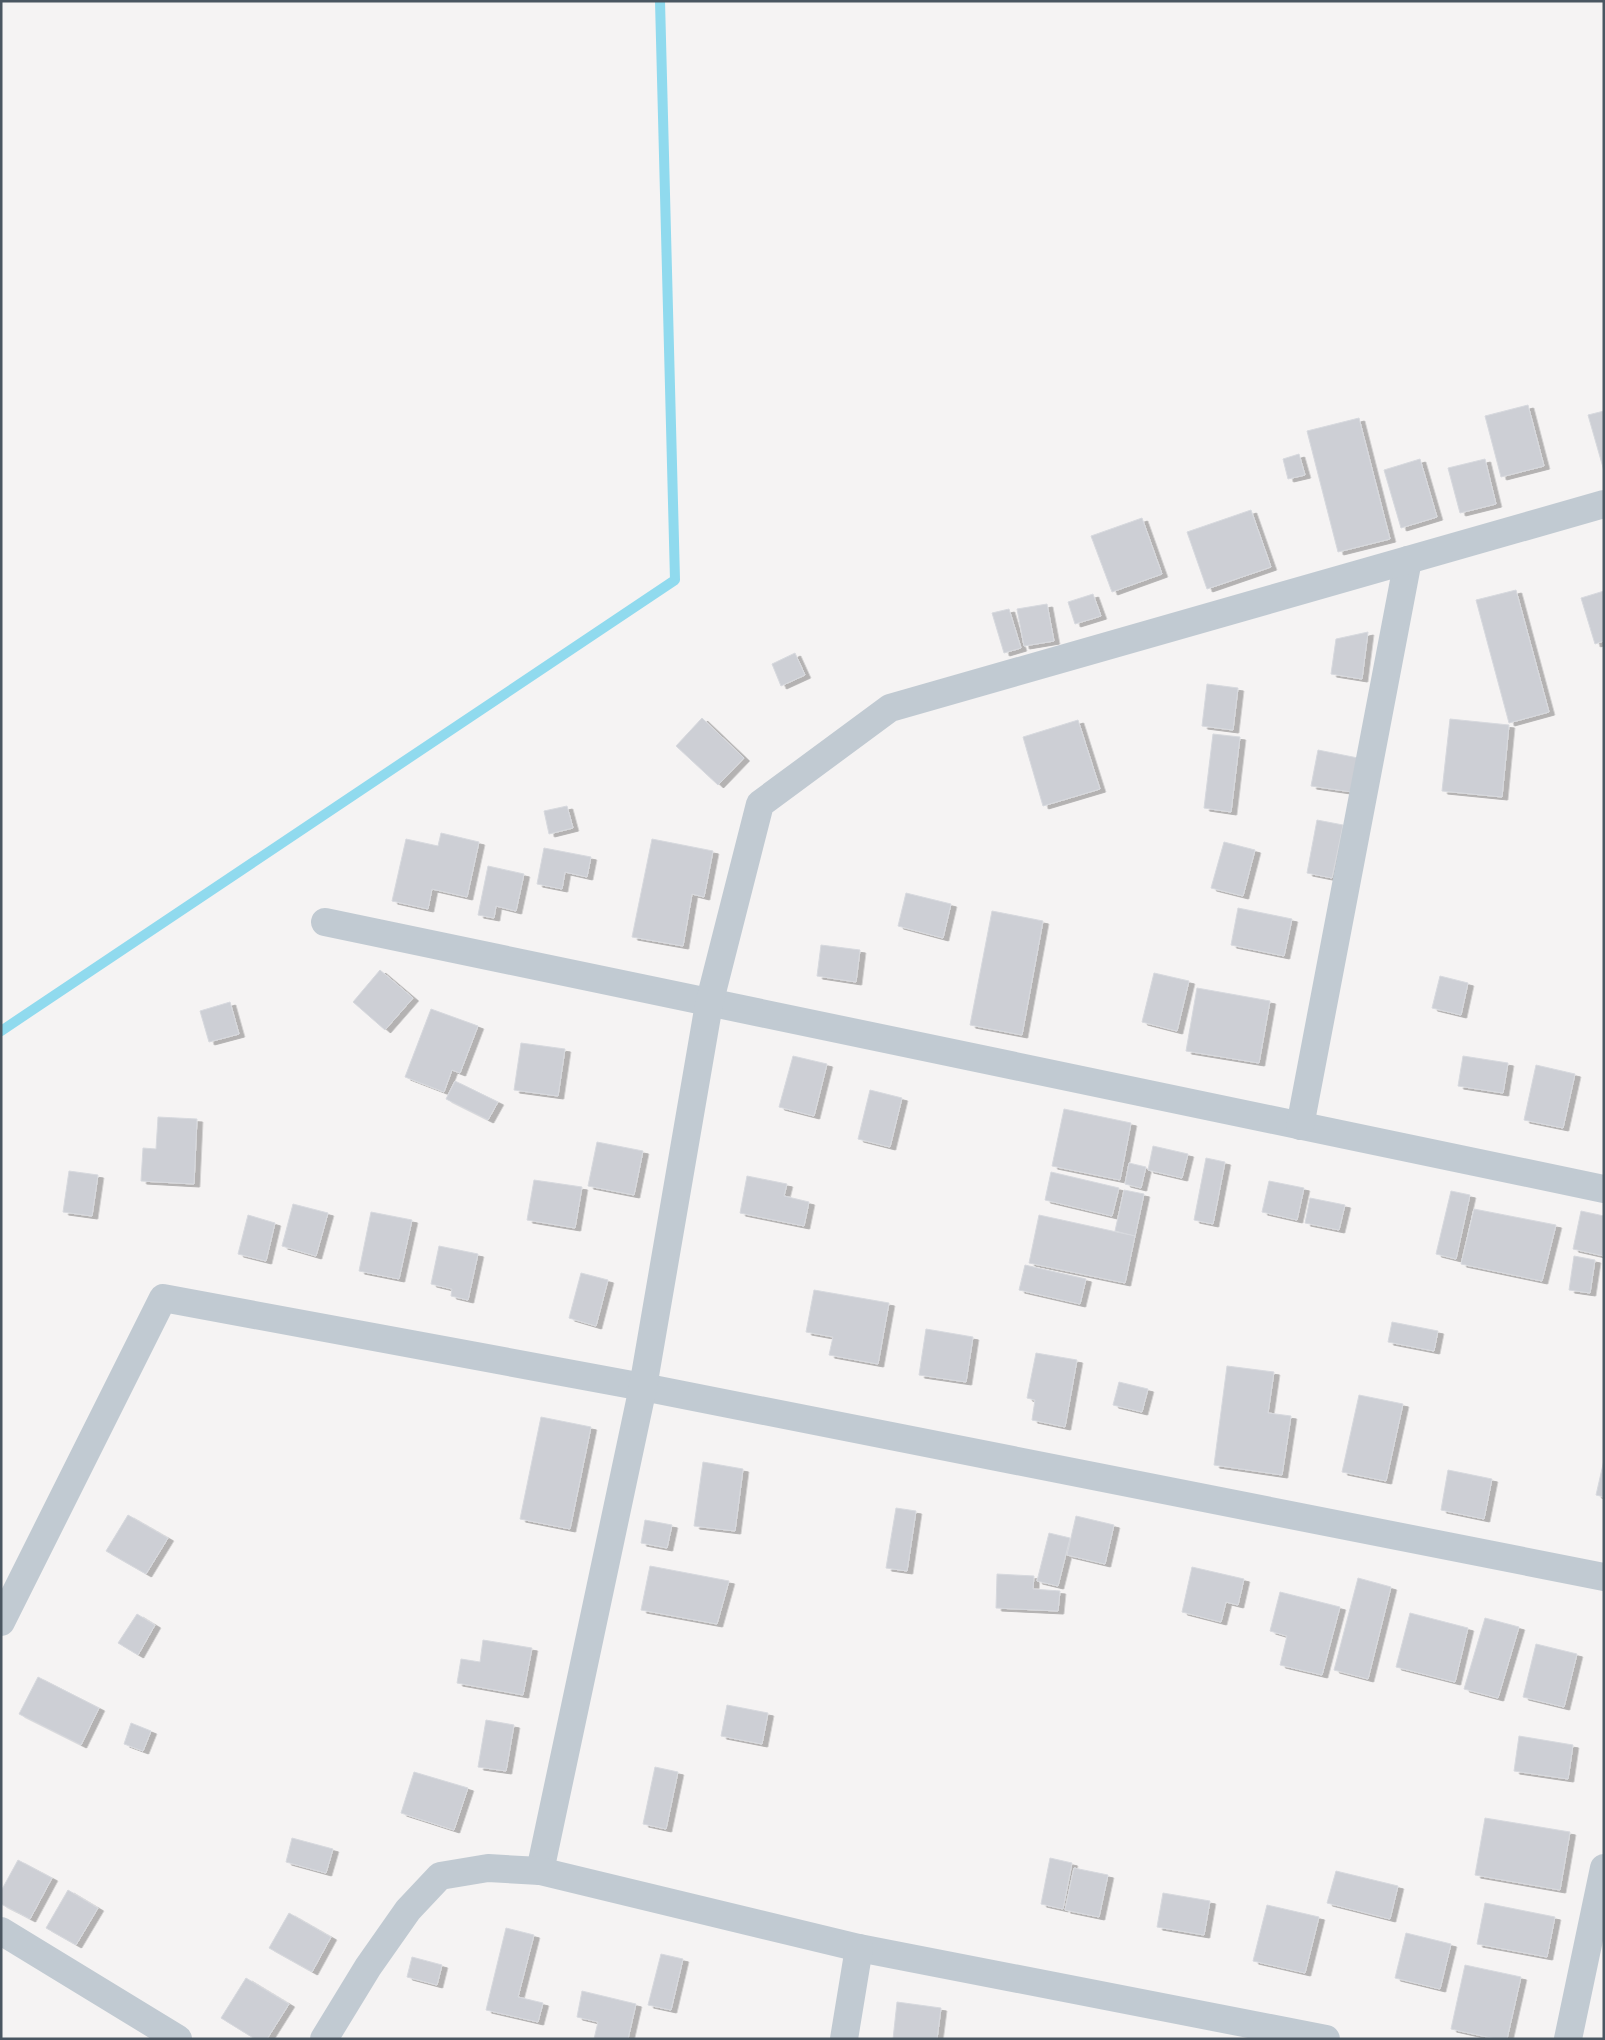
<svg xmlns="http://www.w3.org/2000/svg" width="1605" height="2040" viewBox="0 0 1605 2040" font-family="Rubik,sans-serif">
<style>
.lines{fill:none;stroke-linecap:round;stroke-linejoin:round}
.stream{stroke:#90daee;stroke-width:10}
.building{fill:#cdcfd5;stroke:#d7d9de;filter:url(#shadow)}
.street{stroke:#c1cad2;stroke-width:28}
</style>
<defs>
<filter id="shadow"><feDropShadow dx="5.5" dy="3" stdDeviation="0" flood-color="#0004"/></filter>
</defs>
<rect width="100%" height="100%" fill="#f5f3f3"/>
<g class="lines">
<!-- stream -->
<path class="stream" d="M 1,1031 L 675,580 L 660,1"/>
</g>
<!-- building -->
<g class="building">
<path d="M 1528,405 L 1544,466 L 1501,477 L 1485,416 Z"/>
<path d="M 1604,411 L 1604,471 L 1588,415 Z"/>
<path d="M 1359,418 L 1390,539 L 1338,552 L 1307,431 Z"/>
<path d="M 1299,454 L 1305,475 L 1288,479 L 1283,459 Z"/>
<path d="M 1420,459 L 1437,517 L 1401,528 L 1384,470 Z"/>
<path d="M 1485,459 L 1496,504 L 1460,513 L 1448,468 Z"/>
<path d="M 1251,510 L 1271,567 L 1207,589 L 1187,532 Z"/>
<path d="M 1142,518 L 1162,574 L 1112,592 L 1091,536 Z"/>
<path d="M 1516,590 L 1549,712 L 1509,723 L 1476,600 Z"/>
<path d="M 1604,591 L 1604,641 L 1595,644 L 1581,598 Z"/>
<path d="M 1093,594 L 1101,616 L 1075,624 L 1068,602 Z"/>
<path d="M 1047,604 L 1054,641 L 1024,646 L 1017,609 Z"/>
<path d="M 1009,609 L 1021,648 L 1004,653 L 992,613 Z"/>
<path d="M 1368,632 L 1362,679 L 1331,674 L 1336,639 Z"/>
<path d="M 795,653 L 805,675 L 781,686 L 772,664 Z"/>
<path d="M 1207,684 L 1238,688 L 1233,730 L 1202,726 Z"/>
<path d="M 702,718 L 744,758 L 718,785 L 676,746 Z"/>
<path d="M 1450,719 L 1509,725 L 1502,797 L 1442,791 Z"/>
<path d="M 1078,720 L 1100,789 L 1043,806 L 1023,737 Z"/>
<path d="M 1213,734 L 1240,737 L 1231,812 L 1204,808 Z"/>
<path d="M 1318,750 L 1358,758 L 1352,792 L 1311,786 Z"/>
<path d="M 567,806 L 573,828 L 549,834 L 544,811 Z"/>
<path d="M 1317,820 L 1343,825 L 1332,878 L 1307,873 Z"/>
<path d="M 441,833 L 479,842 L 467,897 L 432,889 L 428,909 L 392,901 L 406,839 L 438,846 Z"/>
<path d="M 652,839 L 713,851 L 704,897 L 692,894 L 683,946 L 632,937 Z"/>
<path d="M 1224,842 L 1255,850 L 1243,896 L 1211,888 Z"/>
<path d="M 544,848 L 591,857 L 587,877 L 565,872 L 562,889 L 537,884 Z"/>
<path d="M 488,866 L 524,874 L 516,911 L 496,906 L 494,918 L 478,915 Z"/>
<path d="M 906,893 L 951,904 L 943,938 L 898,926 Z"/>
<path d="M 1238,908 L 1292,919 L 1284,956 L 1231,945 Z"/>
<path d="M 992,911 L 1043,921 L 1022,1035 L 970,1025 Z"/>
<path d="M 821,945 L 860,950 L 856,982 L 817,976 Z"/>
<path d="M 380,970 L 413,998 L 385,1030 L 353,1002 Z"/>
<path d="M 1154,973 L 1189,981 L 1177,1031 L 1142,1022 Z"/>
<path d="M 1440,976 L 1468,983 L 1461,1015 L 1432,1008 Z"/>
<path d="M 1197,988 L 1270,1001 L 1259,1063 L 1186,1051 Z"/>
<path d="M 230,1002 L 239,1034 L 209,1042 L 200,1011 Z"/>
<path d="M 431,1009 L 478,1026 L 460,1073 L 452,1070 L 444,1092 L 405,1077 Z"/>
<path d="M 521,1043 L 565,1049 L 558,1096 L 514,1090 Z"/>
<path d="M 793,1056 L 827,1064 L 814,1116 L 779,1107 Z"/>
<path d="M 1463,1056 L 1508,1063 L 1503,1093 L 1458,1086 Z"/>
<path d="M 1536,1065 L 1575,1074 L 1563,1128 L 1524,1120 Z"/>
<path d="M 455,1081 L 498,1102 L 488,1120 L 446,1099 Z"/>
<path d="M 870,1090 L 902,1098 L 890,1147 L 858,1139 Z"/>
<path d="M 1064,1109 L 1131,1123 L 1120,1180 L 1052,1166 Z"/>
<path d="M 158,1117 L 197,1119 L 194,1184 L 141,1181 L 143,1148 L 156,1149 Z"/>
<path d="M 597,1142 L 643,1151 L 634,1195 L 588,1186 Z"/>
<path d="M 1153,1146 L 1188,1154 L 1182,1178 L 1148,1170 Z"/>
<path d="M 1206,1158 L 1225,1162 L 1213,1224 L 1194,1220 Z"/>
<path d="M 1129,1163 L 1146,1167 L 1141,1188 L 1125,1184 Z"/>
<path d="M 69,1171 L 98,1175 L 92,1216 L 63,1212 Z"/>
<path d="M 1051,1172 L 1119,1188 L 1112,1216 L 1045,1200 Z"/>
<path d="M 747,1176 L 787,1184 L 784,1196 L 809,1202 L 804,1226 L 740,1213 Z"/>
<path d="M 534,1180 L 582,1187 L 575,1228 L 527,1220 Z"/>
<path d="M 1269,1181 L 1304,1188 L 1297,1220 L 1262,1212 Z"/>
<path d="M 1124,1190 L 1144,1194 L 1135,1236 L 1115,1231 Z"/>
<path d="M 1451,1191 L 1470,1195 L 1456,1259 L 1436,1254 Z"/>
<path d="M 1310,1198 L 1345,1205 L 1339,1230 L 1305,1223 Z"/>
<path d="M 293,1204 L 328,1213 L 316,1256 L 282,1246 Z"/>
<path d="M 1474,1209 L 1556,1225 L 1542,1281 L 1461,1264 Z"/>
<path d="M 1581,1211 L 1604,1216 L 1604,1256 L 1573,1249 Z"/>
<path d="M 371,1212 L 412,1220 L 399,1279 L 359,1271 Z"/>
<path d="M 248,1215 L 275,1223 L 266,1261 L 238,1254 Z"/>
<path d="M 1039,1215 L 1135,1236 L 1125,1283 L 1029,1263 Z"/>
<path d="M 439,1246 L 478,1254 L 468,1300 L 451,1296 L 452,1289 L 431,1284 Z"/>
<path d="M 1574,1256 L 1595,1260 L 1590,1293 L 1569,1290 Z"/>
<path d="M 1025,1265 L 1086,1279 L 1080,1304 L 1019,1290 Z"/>
<path d="M 581,1273 L 608,1280 L 596,1326 L 569,1318 Z"/>
<path d="M 814,1290 L 889,1303 L 878,1364 L 829,1355 L 833,1337 L 806,1332 Z"/>
<path d="M 1392,1322 L 1438,1331 L 1434,1351 L 1388,1342 Z"/>
<path d="M 926,1329 L 973,1337 L 966,1382 L 919,1375 Z"/>
<path d="M 1036,1353 L 1077,1360 L 1065,1427 L 1032,1420 L 1035,1400 L 1027,1398 Z"/>
<path d="M 1227,1366 L 1274,1372 L 1268,1413 L 1291,1416 L 1282,1475 L 1214,1465 Z"/>
<path d="M 1119,1382 L 1148,1389 L 1142,1412 L 1113,1405 Z"/>
<path d="M 1359,1395 L 1403,1404 L 1386,1481 L 1342,1472 Z"/>
<path d="M 541,1417 L 591,1427 L 570,1529 L 520,1519 Z"/>
<path d="M 1604,1460 L 1604,1497 L 1596,1495 Z"/>
<path d="M 703,1462 L 743,1469 L 735,1531 L 694,1526 Z"/>
<path d="M 1448,1470 L 1492,1479 L 1484,1519 L 1441,1510 Z"/>
<path d="M 896,1508 L 916,1511 L 907,1571 L 886,1568 Z"/>
<path d="M 128,1515 L 168,1538 L 146,1574 L 106,1551 Z"/>
<path d="M 1076,1516 L 1114,1525 L 1105,1564 L 1067,1555 Z"/>
<path d="M 645,1520 L 672,1525 L 667,1548 L 641,1543 Z"/>
<path d="M 1049,1533 L 1070,1538 L 1058,1586 L 1037,1581 Z"/>
<path d="M 650,1566 L 729,1581 L 717,1624 L 641,1610 Z"/>
<path d="M 1192,1567 L 1244,1579 L 1238,1605 L 1226,1602 L 1221,1622 L 1182,1612 Z"/>
<path d="M 997,1574 L 1034,1576 L 1033,1589 L 1060,1591 L 1058,1611 L 996,1608 Z"/>
<path d="M 1358,1578 L 1391,1587 L 1368,1679 L 1334,1670 Z"/>
<path d="M 1280,1592 L 1340,1607 L 1322,1675 L 1280,1665 L 1287,1636 L 1270,1631 Z"/>
<path d="M 1410,1613 L 1468,1628 L 1455,1682 L 1396,1667 Z"/>
<path d="M 137,1614 L 155,1625 L 138,1655 L 118,1643 Z"/>
<path d="M 1485,1618 L 1519,1627 L 1498,1698 L 1464,1689 Z"/>
<path d="M 483,1640 L 532,1648 L 523,1695 L 457,1683 L 461,1659 L 480,1662 Z"/>
<path d="M 1536,1644 L 1577,1654 L 1564,1707 L 1523,1697 Z"/>
<path d="M 38,1677 L 99,1708 L 81,1745 L 19,1714 Z"/>
<path d="M 727,1705 L 768,1713 L 762,1744 L 721,1736 Z"/>
<path d="M 486,1720 L 514,1725 L 506,1771 L 478,1767 Z"/>
<path d="M 131,1723 L 151,1731 L 143,1751 L 124,1744 Z"/>
<path d="M 1519,1736 L 1573,1745 L 1568,1779 L 1514,1771 Z"/>
<path d="M 655,1767 L 678,1772 L 666,1829 L 643,1824 Z"/>
<path d="M 414,1772 L 468,1788 L 454,1830 L 401,1813 Z"/>
<path d="M 1485,1818 L 1570,1832 L 1560,1890 L 1475,1875 Z"/>
<path d="M 292,1838 L 333,1849 L 326,1873 L 286,1862 Z"/>
<path d="M 1050,1858 L 1072,1863 L 1063,1909 L 1041,1904 Z"/>
<path d="M 18,1860 L 52,1878 L 30,1919 L 1,1904 L 1,1891 Z"/>
<path d="M 1074,1868 L 1108,1875 L 1099,1917 L 1065,1910 Z"/>
<path d="M 1336,1871 L 1398,1886 L 1390,1919 L 1327,1903 Z"/>
<path d="M 68,1890 L 98,1908 L 76,1945 L 46,1928 Z"/>
<path d="M 1163,1893 L 1210,1901 L 1204,1935 L 1157,1927 Z"/>
<path d="M 1485,1903 L 1555,1917 L 1547,1957 L 1477,1944 Z"/>
<path d="M 1267,1905 L 1319,1917 L 1305,1973 L 1253,1961 Z"/>
<path d="M 289,1913 L 331,1937 L 312,1972 L 269,1948 Z"/>
<path d="M 506,1928 L 534,1935 L 518,1997 L 543,2003 L 538,2022 L 486,2010 Z"/>
<path d="M 1406,1933 L 1451,1944 L 1440,1989 L 1395,1978 Z"/>
<path d="M 661,1954 L 683,1959 L 671,2010 L 648,2005 Z"/>
<path d="M 412,1957 L 442,1965 L 437,1985 L 407,1977 Z"/>
<path d="M 1465,1965 L 1521,1977 L 1507,2039 L 1496,2039 L 1451,2029 Z"/>
<path d="M 246,1978 L 289,2004 L 267,2039 L 255,2039 L 221,2018 Z"/>
<path d="M 582,1991 L 636,2004 L 628,2039 L 594,2039 L 598,2022 L 577,2017 Z"/>
<path d="M 897,2002 L 941,2008 L 937,2039 L 893,2039 Z"/>
</g>
<g class="lines">
<!-- street -->
<g class="street">
<path d="M 325,922 L 1604,1189"/>
<path d="M 1300,1126 L 1408,560"/>
<path d="M 1,1622 L 163,1298 L 643,1387 L 1604,1577"/>
<path d="M 540,1871 L 643,1387 L 709,1004 L 760,804 L 890,708 L 1604,504"/>
<path d="M 1,1931 L 178,2039"/>
<path d="M 324,2039 L 368,1967 L 408,1910 L 440,1876 L 488,1868 L 540,1871 L 859,1948 L 1326,2039"/>
<path d="M 844,2039 L 859,1948"/>
<path d="M 1568,2039 L 1604,1868"/>
</g>
</g>
<!-- border -->
<rect width="1605" height="2040" fill="none" stroke="#4a5661" stroke-width="5"/>
</svg>
